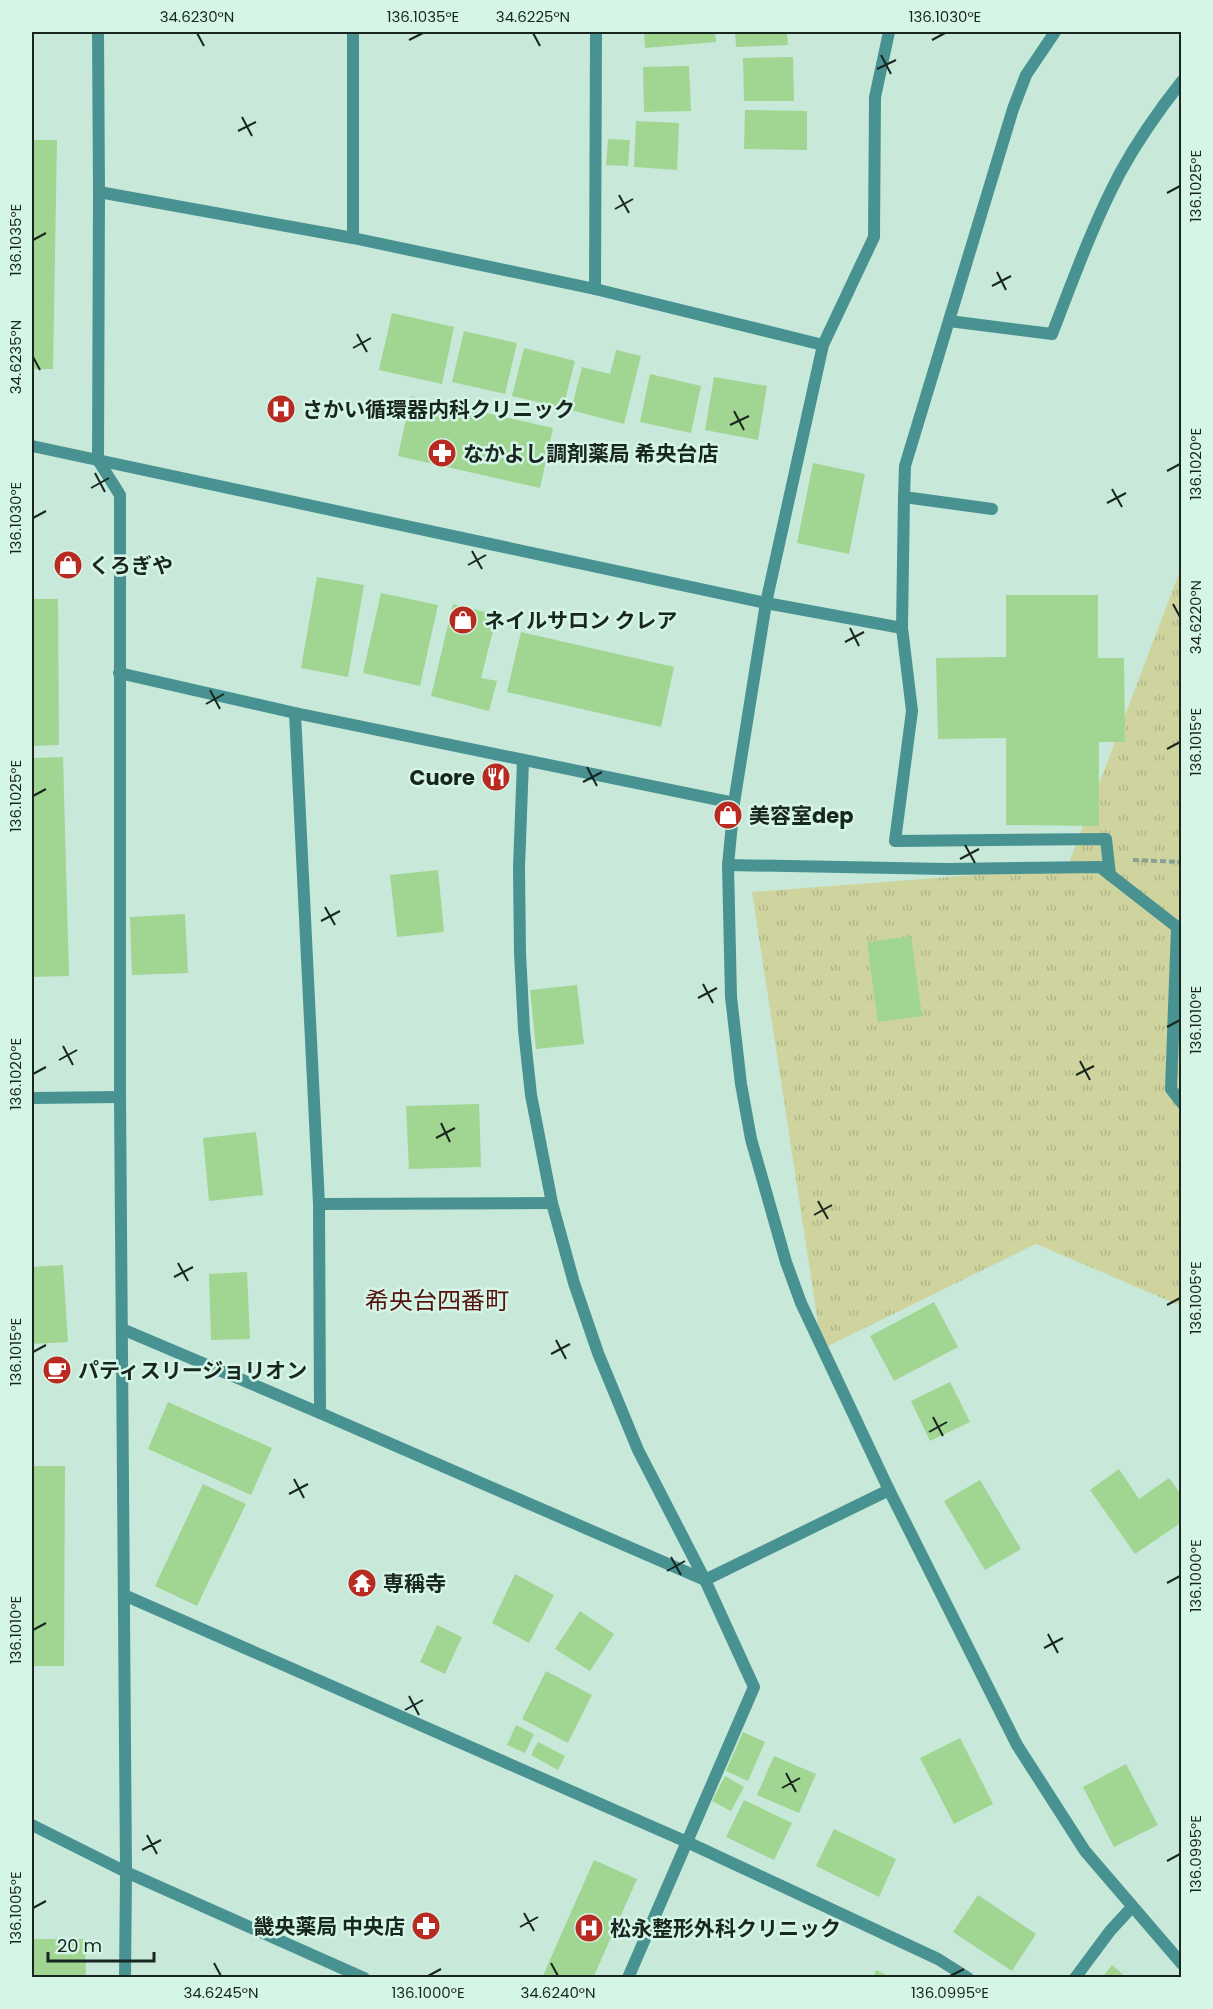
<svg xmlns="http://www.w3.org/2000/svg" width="1213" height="2009" viewBox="0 0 1213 2009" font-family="Poppins,'Noto Sans JP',sans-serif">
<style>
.park{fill:url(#park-tufts)}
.building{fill:#a0d592}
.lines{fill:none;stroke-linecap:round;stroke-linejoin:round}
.path{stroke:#88a296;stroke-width:4;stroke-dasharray:6 3;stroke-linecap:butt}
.minor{stroke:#489392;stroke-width:12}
.tertiary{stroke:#489392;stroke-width:12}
.ticks{fill:none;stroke:#192620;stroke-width:2}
.labels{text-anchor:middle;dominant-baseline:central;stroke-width:5;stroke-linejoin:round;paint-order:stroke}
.poi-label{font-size:21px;font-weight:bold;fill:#192620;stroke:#d5f6e7;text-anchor:start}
.quarter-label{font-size:24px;fill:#56120c;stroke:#d5f6e7}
.neatline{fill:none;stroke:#192620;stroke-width:2}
.ticks-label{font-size:15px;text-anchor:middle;fill:#192620}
</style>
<defs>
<pattern id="park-tufts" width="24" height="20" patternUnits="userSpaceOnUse" patternTransform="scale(1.5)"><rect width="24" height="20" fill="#cfd49e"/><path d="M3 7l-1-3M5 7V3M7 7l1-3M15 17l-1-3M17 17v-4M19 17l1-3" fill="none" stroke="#b1b688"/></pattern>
</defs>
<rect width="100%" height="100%" fill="#c8e9da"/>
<!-- park -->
<path class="park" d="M 1181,568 L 1181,1306 L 1036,1244 L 822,1349 L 752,892 L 1067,868 Z"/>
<!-- building -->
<g class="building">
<path d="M 644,32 L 715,32 L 716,42 L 645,48 Z"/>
<path d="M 735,32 L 787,32 L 788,45 L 736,47 Z"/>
<path d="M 793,57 L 794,101 L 744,101 L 743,58 Z"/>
<path d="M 689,66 L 691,111 L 644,112 L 643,67 Z"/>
<path d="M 745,110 L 807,111 L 807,150 L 744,149 Z"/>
<path d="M 636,121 L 679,123 L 677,170 L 634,167 Z"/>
<path d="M 608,139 L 630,140 L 628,166 L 606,165 Z"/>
<path d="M 32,140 L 57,140 L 53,369 L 32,369 Z"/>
<path d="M 392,313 L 454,327 L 442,384 L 379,370 Z"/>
<path d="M 464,331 L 517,343 L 505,394 L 452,382 Z"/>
<path d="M 524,348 L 575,361 L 563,408 L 512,396 Z"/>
<path d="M 616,350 L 641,356 L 624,424 L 571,410 L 582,367 L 610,374 Z"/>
<path d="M 650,374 L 701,386 L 691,433 L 640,422 Z"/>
<path d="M 714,377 L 767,386 L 758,440 L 705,430 Z"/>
<path d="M 411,396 L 553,428 L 540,488 L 398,456 Z"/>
<path d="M 813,463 L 865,474 L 849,554 L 797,543 Z"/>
<path d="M 317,577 L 364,585 L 348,677 L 301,668 Z"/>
<path d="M 381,593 L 438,605 L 420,686 L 363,673 Z"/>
<path d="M 1006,595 L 1098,595 L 1098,658 L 1124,658 L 1125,742 L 1099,742 L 1099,826 L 1006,825 L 1006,738 L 938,739 L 936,658 L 1006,657 Z"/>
<path d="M 32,599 L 58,599 L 59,745 L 32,746 Z"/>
<path d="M 453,604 L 497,615 L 481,678 L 497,681 L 489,711 L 431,696 Z"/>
<path d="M 521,632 L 674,667 L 661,727 L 507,692 Z"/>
<path d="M 63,757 L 69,976 L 32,977 L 32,758 Z"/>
<path d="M 438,870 L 444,932 L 397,937 L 390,875 Z"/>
<path d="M 185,914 L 188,973 L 132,975 L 130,917 Z"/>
<path d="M 911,936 L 922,1016 L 878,1022 L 867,942 Z"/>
<path d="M 577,985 L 584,1044 L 536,1049 L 530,990 Z"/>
<path d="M 479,1104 L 481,1167 L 409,1169 L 406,1106 Z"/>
<path d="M 256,1132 L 263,1195 L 209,1201 L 203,1138 Z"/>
<path d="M 63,1265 L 68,1342 L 32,1344 L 32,1267 Z"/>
<path d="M 247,1272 L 250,1339 L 211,1340 L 209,1274 Z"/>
<path d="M 934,1302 L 958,1347 L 894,1381 L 870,1336 Z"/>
<path d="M 950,1382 L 970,1422 L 930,1441 L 911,1401 Z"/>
<path d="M 168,1402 L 272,1448 L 251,1495 L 148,1449 Z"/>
<path d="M 32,1466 L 65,1466 L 64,1666 L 32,1666 Z"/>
<path d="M 1119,1469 L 1139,1499 L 1169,1478 L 1182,1496 L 1182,1522 L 1135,1554 L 1090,1490 Z"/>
<path d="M 980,1480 L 1021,1549 L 985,1570 L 944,1501 Z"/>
<path d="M 203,1484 L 246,1504 L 197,1606 L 155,1586 Z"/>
<path d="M 515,1574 L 554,1595 L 529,1643 L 492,1623 Z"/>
<path d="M 580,1611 L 614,1634 L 590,1671 L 555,1649 Z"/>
<path d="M 437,1625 L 462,1637 L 445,1674 L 420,1662 Z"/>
<path d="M 546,1671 L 592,1695 L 568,1743 L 522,1719 Z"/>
<path d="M 516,1725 L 534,1734 L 525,1753 L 507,1745 Z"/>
<path d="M 743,1732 L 765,1742 L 748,1781 L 726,1771 Z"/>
<path d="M 960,1738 L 993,1804 L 954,1824 L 920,1758 Z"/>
<path d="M 538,1742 L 565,1756 L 558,1770 L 531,1755 Z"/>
<path d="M 774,1756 L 816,1774 L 799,1813 L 757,1795 Z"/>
<path d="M 1126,1764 L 1158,1825 L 1114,1847 L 1083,1787 Z"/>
<path d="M 725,1776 L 744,1787 L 731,1811 L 712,1801 Z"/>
<path d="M 744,1800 L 792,1823 L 774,1860 L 726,1837 Z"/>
<path d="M 834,1829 L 896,1859 L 879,1897 L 816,1866 Z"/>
<path d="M 594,1860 L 637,1879 L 593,1978 L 542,1978 Z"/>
<path d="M 978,1895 L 1036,1934 L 1012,1971 L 953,1932 Z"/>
<path d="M 32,1939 L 85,1939 L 86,1978 L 32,1978 Z"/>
<path d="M 1112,1965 L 1127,1978 L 1102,1978 Z"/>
<path d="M 876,1970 L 892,1978 L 873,1978 Z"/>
</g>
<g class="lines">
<!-- path -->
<path class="path" d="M 1133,860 L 1182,862"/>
<!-- minor -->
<g class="minor">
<path d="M 98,32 L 99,192 L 98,460 L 120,495 L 120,1097 L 126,1872 L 125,1978"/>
<path d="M 99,192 L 353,238 L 595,289 L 823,345 L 874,237 L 875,97 L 889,32"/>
<path d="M 353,238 L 353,32"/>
<path d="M 595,289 L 596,32"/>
<path d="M 949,321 L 1052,334 C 1073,280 1093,224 1120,173 C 1138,140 1159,110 1182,81"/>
<path d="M 904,497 L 905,466 L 1013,109 L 1026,75 L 1055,32"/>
<path d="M 766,603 L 902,628 L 904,497 L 992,509"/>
<path d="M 902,628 L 912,711 L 895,841 L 1106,839 L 1110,875"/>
<path d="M 119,673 L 295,713 L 734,803"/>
<path d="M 295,713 L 319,1204 L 320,1413"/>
<path d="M 523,761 L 519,868 L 520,953 L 524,1030 L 531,1095 L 552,1203 L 574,1283 L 598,1353 L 638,1450 L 705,1580 L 754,1687 L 628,1978"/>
<path d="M 728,865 L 947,869 L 1100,867 L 1177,927 L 1171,1089 L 1182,1103"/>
<path d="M 32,1098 L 120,1097"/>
<path d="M 319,1204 L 552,1203"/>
<path d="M 122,1329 L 320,1413 L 705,1580"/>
<path d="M 705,1580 L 889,1490"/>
<path d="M 124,1595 L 687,1842 L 938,1959 L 968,1978"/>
<path d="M 1075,1978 L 1110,1931 L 1132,1907"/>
</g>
<!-- tertiary -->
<g class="tertiary">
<path d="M 823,345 L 766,603 L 734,803 L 728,865 L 731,997 L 741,1084 L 751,1139 L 786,1262 L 801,1303 L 889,1490 L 1017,1745 L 1085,1851 L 1182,1964"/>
<path d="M 32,446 L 766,603"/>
<path d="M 32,1825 L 126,1872 L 364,1978"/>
</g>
</g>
<!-- ticks -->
<path class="ticks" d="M 197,33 L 204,46M 533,33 L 540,46M 409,40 L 423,33M 932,40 L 945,33M 881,55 L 891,74M 877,69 L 896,60M 242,117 L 252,136M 238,131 L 256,122M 1167,193 L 1180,186M 619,195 L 629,213M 615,209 L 633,199M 33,240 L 46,233M 997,272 L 1006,290M 992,286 L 1011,276M 357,334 L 367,352M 353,348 L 371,338M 33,357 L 40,370M 734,411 L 744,430M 730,425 L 749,416M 1167,471 L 1180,464M 95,473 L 105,492M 91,488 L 109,478M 1112,489 L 1122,507M 1107,503 L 1126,493M 33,518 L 46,511M 472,551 L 482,569M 468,565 L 486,555M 1173,604 L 1180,617M 850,628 L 859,646M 845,642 L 864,632M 210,690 L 220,709M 206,704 L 224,694M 1167,749 L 1180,742M 587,767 L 597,786M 583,782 L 602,772M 33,796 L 46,789M 965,845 L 975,863M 960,859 L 979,849M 325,907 L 335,925M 321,921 L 340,911M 703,984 L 713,1003M 698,998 L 717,988M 1167,1027 L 1180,1020M 63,1046 L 73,1065M 59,1060 L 77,1050M 1080,1061 L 1090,1080M 33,1074 L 46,1067M 1076,1075 L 1094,1066M 441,1123 L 450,1142M 436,1138 L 455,1128M 818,1201 L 828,1219M 814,1215 L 832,1205M 178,1263 L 188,1281M 174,1277 L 193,1267M 1167,1305 L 1180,1298M 556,1340 L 566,1359M 33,1352 L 46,1345M 551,1354 L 570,1344M 933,1417 L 943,1436M 929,1432 L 947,1422M 294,1479 L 304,1498M 289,1494 L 308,1484M 671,1557 L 681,1575M 667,1571 L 685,1561M 1167,1583 L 1180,1576M 33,1630 L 46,1623M 1048,1634 L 1058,1653M 1044,1648 L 1063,1638M 409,1696 L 419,1715M 405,1710 L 423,1700M 786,1773 L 796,1792M 782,1788 L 800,1778M 147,1835 L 157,1854M 142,1850 L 161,1840M 1167,1861 L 1180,1854M 33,1908 L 46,1901M 524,1913 L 534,1931M 520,1927 L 538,1917M 214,1963 L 221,1976M 551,1963 L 558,1976M 428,1976 L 441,1969M 950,1976 L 964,1969"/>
<!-- icons -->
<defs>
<g id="hospital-disc" transform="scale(1.5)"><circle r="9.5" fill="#b92b20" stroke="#d5f6e7"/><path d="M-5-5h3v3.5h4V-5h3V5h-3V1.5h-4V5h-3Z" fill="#fff"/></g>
<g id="pharmacy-disc" transform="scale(1.5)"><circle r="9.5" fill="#b92b20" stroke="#d5f6e7"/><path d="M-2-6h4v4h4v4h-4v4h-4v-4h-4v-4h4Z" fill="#fff"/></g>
<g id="shop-disc" transform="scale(1.5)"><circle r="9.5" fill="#b92b20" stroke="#d5f6e7"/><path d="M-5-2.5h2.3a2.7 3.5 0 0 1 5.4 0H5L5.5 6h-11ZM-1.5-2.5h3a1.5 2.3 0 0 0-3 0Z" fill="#fff"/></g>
<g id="restaurant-disc" transform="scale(1.5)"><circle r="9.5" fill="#b92b20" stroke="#d5f6e7"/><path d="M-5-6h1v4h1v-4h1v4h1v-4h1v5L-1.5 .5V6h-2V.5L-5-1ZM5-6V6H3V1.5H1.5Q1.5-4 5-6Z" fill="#fff"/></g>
<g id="cafe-disc" transform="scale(1.5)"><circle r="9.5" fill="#b92b20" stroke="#d5f6e7"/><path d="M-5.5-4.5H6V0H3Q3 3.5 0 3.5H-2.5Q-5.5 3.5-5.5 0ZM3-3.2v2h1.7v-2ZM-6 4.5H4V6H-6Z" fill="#fff"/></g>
<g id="temple-disc" transform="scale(1.5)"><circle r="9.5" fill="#b92b20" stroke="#d5f6e7"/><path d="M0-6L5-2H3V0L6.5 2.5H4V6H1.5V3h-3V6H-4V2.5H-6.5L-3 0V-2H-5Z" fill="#fff"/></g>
</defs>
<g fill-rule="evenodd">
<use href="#hospital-disc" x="281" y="409"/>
<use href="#pharmacy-disc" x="442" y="453"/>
<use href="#shop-disc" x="68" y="565"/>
<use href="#shop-disc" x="463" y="620"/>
<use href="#restaurant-disc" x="496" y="777"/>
<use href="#shop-disc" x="728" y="815"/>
<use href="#cafe-disc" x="57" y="1370"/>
<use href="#temple-disc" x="362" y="1583"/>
<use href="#pharmacy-disc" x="426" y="1926"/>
<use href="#hospital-disc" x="589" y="1928"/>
</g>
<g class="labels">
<!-- poi labels -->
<g class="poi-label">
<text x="302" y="409">さかい循環器内科クリニック</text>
<text x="463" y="453">なかよし調剤薬局 希央台店</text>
<text x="89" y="565">くろぎや</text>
<text x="484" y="620">ネイルサロン クレア</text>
<text x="475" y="777" text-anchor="end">Cuore</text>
<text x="749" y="815">美容室dep</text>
<text x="78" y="1370">パティスリージョリオン</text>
<text x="383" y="1583">専稱寺</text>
<text x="405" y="1926" text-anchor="end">畿央薬局 中央店</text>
<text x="610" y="1928">松永整形外科クリニック</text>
</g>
<!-- quarter labels -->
<g class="quarter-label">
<text x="437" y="1300">希央台四番町</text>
</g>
</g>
<!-- border -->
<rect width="1213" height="2009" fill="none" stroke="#d5f6e7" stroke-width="66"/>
<!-- scale -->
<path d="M48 1952v9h106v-9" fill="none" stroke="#192620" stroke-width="3"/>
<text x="57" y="1952" font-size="18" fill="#192620" stroke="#d5f6e7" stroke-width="4.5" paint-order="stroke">20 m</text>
<rect x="33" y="33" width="1147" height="1943" class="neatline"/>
<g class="ticks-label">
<text x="197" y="22">34.6230°N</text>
<text x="423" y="22">136.1035°E</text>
<text x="533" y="22">34.6225°N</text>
<text x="945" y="22">136.1030°E</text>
<text transform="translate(1196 186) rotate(-90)" y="5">136.1025°E</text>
<text transform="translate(16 240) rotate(-90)" y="5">136.1035°E</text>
<text transform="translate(16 357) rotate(-90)" y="5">34.6235°N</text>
<text transform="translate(1196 464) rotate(-90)" y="5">136.1020°E</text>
<text transform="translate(16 518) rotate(-90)" y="5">136.1030°E</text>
<text transform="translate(1196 617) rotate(-90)" y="5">34.6220°N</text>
<text transform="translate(1196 742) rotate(-90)" y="5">136.1015°E</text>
<text transform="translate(16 796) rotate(-90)" y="5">136.1025°E</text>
<text transform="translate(1196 1020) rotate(-90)" y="5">136.1010°E</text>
<text transform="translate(16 1074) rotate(-90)" y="5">136.1020°E</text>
<text transform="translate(1196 1298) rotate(-90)" y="5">136.1005°E</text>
<text transform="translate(16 1352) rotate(-90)" y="5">136.1015°E</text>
<text transform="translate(1196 1576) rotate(-90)" y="5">136.1000°E</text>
<text transform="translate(16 1630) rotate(-90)" y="5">136.1010°E</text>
<text transform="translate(1196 1854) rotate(-90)" y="5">136.0995°E</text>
<text transform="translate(16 1908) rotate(-90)" y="5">136.1005°E</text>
<text x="221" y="1998">34.6245°N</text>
<text x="428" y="1998">136.1000°E</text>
<text x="558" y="1998">34.6240°N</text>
<text x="950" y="1998">136.0995°E</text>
</g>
</svg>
